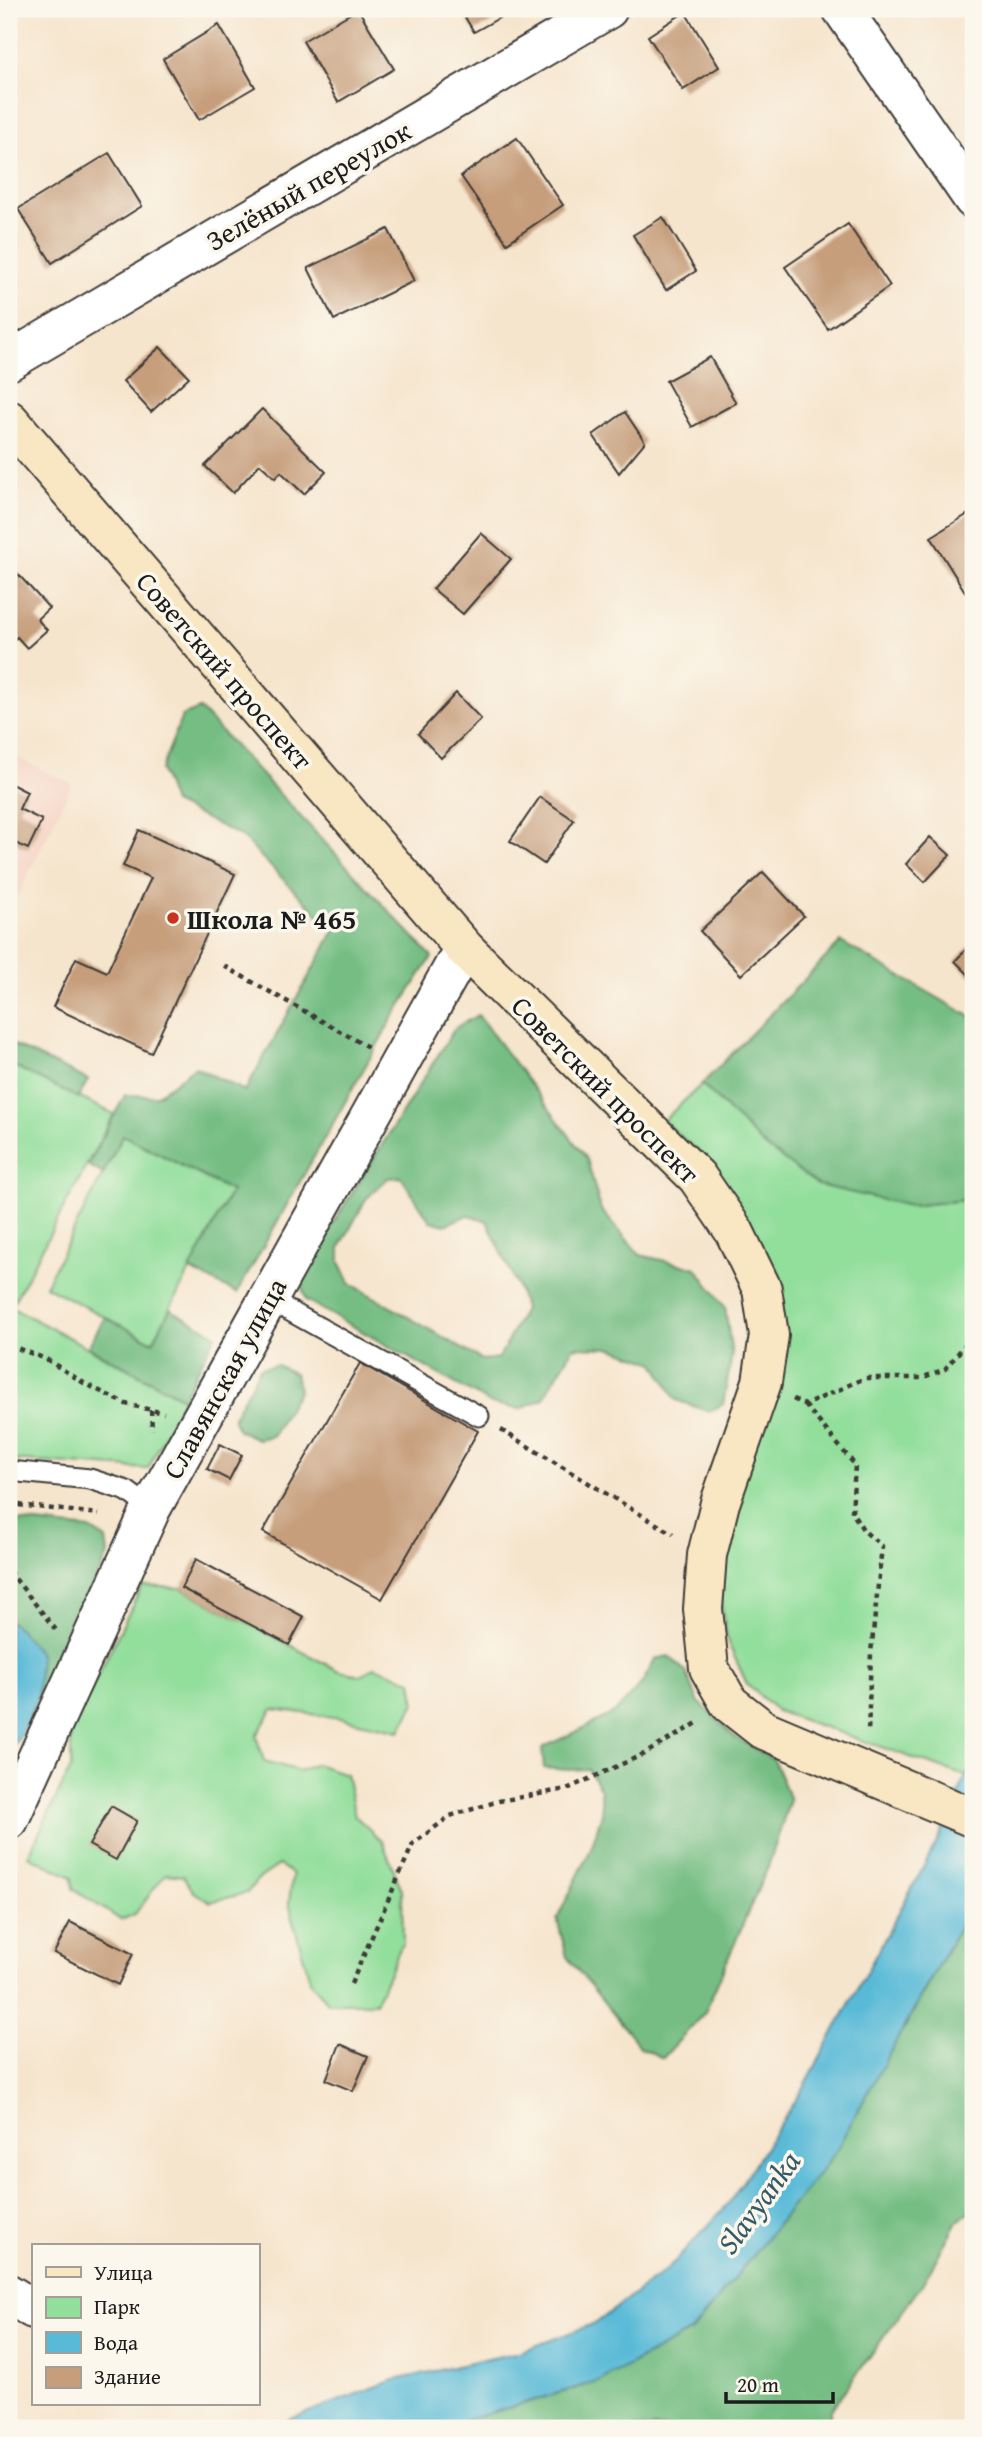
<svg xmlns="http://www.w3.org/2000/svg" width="982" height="2437" viewBox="0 0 982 2437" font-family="'Gentium Book Plus',serif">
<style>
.built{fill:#f5d2c2}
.green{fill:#92de9b;stroke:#577d5c;stroke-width:2}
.forest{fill:#75bd83;stroke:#486c50;stroke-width:2;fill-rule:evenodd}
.water{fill:#58bad7;stroke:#3a6b7a;stroke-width:2}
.building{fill:#c69e7c}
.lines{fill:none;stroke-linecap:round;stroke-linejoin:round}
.lane-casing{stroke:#3d3a37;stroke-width:23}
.street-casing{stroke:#3d3a37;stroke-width:42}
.secondary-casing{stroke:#3d3a37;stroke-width:42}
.path{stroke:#3d3a37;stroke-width:4.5;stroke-dasharray:5 5;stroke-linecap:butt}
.lane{stroke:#fff;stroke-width:19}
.street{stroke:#fff;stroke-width:38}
.secondary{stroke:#f9e7c3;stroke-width:38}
.poi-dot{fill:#c8321e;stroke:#fbf7ec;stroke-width:2.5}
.labels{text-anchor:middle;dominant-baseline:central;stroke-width:7;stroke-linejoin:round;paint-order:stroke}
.street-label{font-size:28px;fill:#1c1c1c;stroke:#fbf7ec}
.poi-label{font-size:28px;font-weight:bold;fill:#1c1c1c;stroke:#fbf7ec;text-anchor:start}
.water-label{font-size:30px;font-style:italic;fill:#345b67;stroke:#fbf7ec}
</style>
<rect width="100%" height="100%" fill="#fbf7ec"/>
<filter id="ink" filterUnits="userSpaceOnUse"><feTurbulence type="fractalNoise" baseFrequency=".0143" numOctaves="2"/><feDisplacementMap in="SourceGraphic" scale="14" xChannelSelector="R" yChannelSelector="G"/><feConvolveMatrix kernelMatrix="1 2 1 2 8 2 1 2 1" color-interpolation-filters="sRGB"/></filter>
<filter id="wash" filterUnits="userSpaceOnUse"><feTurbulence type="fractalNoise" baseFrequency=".00686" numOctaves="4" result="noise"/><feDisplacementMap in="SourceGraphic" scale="28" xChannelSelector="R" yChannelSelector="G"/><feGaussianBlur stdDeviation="1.57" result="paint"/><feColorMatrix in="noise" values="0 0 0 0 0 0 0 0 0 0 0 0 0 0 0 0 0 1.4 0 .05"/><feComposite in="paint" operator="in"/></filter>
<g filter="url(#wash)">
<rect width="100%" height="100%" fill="#f6e5cd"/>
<!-- built -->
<path class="built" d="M 9,754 L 72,784 L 9,914 Z"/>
<!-- green -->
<g class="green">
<path d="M 9,1064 L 114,1114 L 11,1307 L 183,1398 L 148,1469 L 9,1460 Z"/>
<path d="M 702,1084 L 762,1144 L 910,1206 L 973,1199 L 973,1761 L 968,1777 L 777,1711 L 747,1684 L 728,1643 L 719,1595 L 718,1558 L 754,1439 L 758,1242 L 723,1181 L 703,1156 L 663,1121 Z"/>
<path d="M 123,1135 L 231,1191 L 153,1342 L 45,1286 Z"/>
<path d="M 142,1586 L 181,1588 L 339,1671 L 361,1675 L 375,1667 L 412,1681 L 415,1703 L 400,1731 L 341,1718 L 273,1709 L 256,1736 L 264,1761 L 299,1771 L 316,1764 L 346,1774 L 355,1816 L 382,1841 L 402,1890 L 403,1942 L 375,2003 L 329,2003 L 311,1983 L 293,1921 L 289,1902 L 293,1874 L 279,1865 L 257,1880 L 247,1893 L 210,1902 L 194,1892 L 183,1876 L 165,1874 L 135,1914 L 121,1920 L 73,1889 L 72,1877 L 28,1856 L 71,1767 L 71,1730 Z"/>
</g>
<!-- forest -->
<g class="forest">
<path d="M 200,709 L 432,957 L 392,1019 L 237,1293 L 190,1270 L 231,1191 L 123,1135 L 103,1174 L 88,1165 L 125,1095 L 156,1096 L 195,1067 L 245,1091 L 334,931 L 241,836 L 173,803 L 161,770 L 182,716 Z"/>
<path d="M 841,942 L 973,1018 L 973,1199 L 910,1206 L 818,1185 L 762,1144 L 702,1084 Z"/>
<path d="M 478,1015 L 587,1159 L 601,1210 L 640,1255 L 696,1268 L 725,1307 L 732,1355 L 723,1404 L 709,1412 L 676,1400 L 655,1363 L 612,1348 L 574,1347 L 543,1399 L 520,1409 L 492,1404 L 306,1300 L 299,1278 L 455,1028 ZM 401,1177 L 430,1221 L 445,1225 L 468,1215 L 487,1221 L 519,1290 L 524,1309 L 499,1358 L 482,1360 L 350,1283 L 340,1262 L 340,1247 L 366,1199 L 388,1178 Z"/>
<path d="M 9,1043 L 88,1080 L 78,1098 L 9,1064 Z"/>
<path d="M 170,1309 L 216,1335 L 183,1398 L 88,1347 L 105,1317 L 153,1342 Z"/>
<path d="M 277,1365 L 295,1374 L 299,1390 L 272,1436 L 257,1439 L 238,1430 L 233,1417 L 260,1368 Z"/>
<path d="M 9,1520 L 90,1529 L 106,1539 L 108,1555 L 37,1699 L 39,1654 L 19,1629 L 9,1621 Z"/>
<path d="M 669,1656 L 686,1672 L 698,1701 L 735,1737 L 774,1760 L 790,1800 L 769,1864 L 705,2012 L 663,2058 L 641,2048 L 567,1957 L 557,1919 L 591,1849 L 602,1813 L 601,1790 L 588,1769 L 569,1770 L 544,1768 L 542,1748 L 616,1712 L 643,1682 L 655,1659 Z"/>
<path d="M 973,1902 L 973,2208 L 956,2223 L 923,2283 L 831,2410 L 827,2428 L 439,2428 L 600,2381 L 905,2027 Z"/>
</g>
<!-- water -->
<g class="water">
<path d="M 9,1621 L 19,1629 L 40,1654 L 37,1699 L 21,1735 L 9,1752 Z"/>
<path d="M 973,1761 L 973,1902 L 834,2154 L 692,2331 L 600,2381 L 439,2428 L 272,2428 L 288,2420 L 391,2381 L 519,2352 L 596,2323 L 669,2268 L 728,2204 L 802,2091 L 938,1840 Z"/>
</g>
<g id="blocks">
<!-- building -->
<g class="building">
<path d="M 358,9 L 394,69 L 338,102 L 303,41 Z"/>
<path d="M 460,9 L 515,9 L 474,32 Z"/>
<path d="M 685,12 L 719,67 L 683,90 L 648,36 Z"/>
<path d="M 219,25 L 255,87 L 199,120 L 163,59 Z"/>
<path d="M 517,138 L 563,205 L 507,243 L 461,176 Z"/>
<path d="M 109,153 L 142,206 L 52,263 L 18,209 Z"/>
<path d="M 663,217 L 696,271 L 666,290 L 633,235 Z"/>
<path d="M 848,224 L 890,286 L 828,329 L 785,267 Z"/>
<path d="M 388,229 L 414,281 L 334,320 L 308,268 Z"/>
<path d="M 160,347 L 189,377 L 151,412 L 123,381 Z"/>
<path d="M 710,357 L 736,403 L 692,427 L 666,381 Z"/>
<path d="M 262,409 L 326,472 L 304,494 L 281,472 L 275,478 L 260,464 L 233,493 L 205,466 Z"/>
<path d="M 625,412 L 645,442 L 619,473 L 593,435 Z"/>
<path d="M 973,511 L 973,595 L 969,598 L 931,537 Z"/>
<path d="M 481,533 L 511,559 L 463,614 L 433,589 Z"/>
<path d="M 17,573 L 49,608 L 37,619 L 47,630 L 27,648 L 17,637 L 9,644 L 9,580 Z"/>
<path d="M 456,693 L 481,719 L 441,758 L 418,734 Z"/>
<path d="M 9,783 L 27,792 L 19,809 L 42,820 L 28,849 L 9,840 Z"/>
<path d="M 540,797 L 574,820 L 544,864 L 510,841 Z"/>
<path d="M 139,830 L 235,874 L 151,1053 L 53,1007 L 76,958 L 107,972 L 151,878 L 123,866 Z"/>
<path d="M 930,837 L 950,855 L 925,882 L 906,864 Z"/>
<path d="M 763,872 L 804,916 L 741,975 L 700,931 Z"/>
<path d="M 973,942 L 973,979 L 955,961 Z"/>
<path d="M 360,1363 L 478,1431 L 382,1599 L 263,1532 Z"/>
<path d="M 220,1444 L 242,1455 L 229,1480 L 207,1469 Z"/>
<path d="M 196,1559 L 304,1617 L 289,1645 L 181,1588 Z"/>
<path d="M 111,1806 L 137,1821 L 116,1860 L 89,1845 Z"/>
<path d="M 70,1922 L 133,1954 L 118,1985 L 54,1953 Z"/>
<path d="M 340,2044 L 368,2056 L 353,2091 L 326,2080 Z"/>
</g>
</g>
</g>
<g filter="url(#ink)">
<use href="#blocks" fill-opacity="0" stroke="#3d3a37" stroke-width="2"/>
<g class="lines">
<!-- lane casing -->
<g class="lane-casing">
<g id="lane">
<path d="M 268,1299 L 479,1416"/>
<path d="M 9,1471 L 90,1479 L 127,1491 L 151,1509"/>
</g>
</g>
<!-- street casing -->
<g class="street-casing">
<g id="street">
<path d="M 842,9 L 973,199"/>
<path d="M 9,361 L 608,9"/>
<path d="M 9,1820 L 151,1509 L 464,948"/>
<path d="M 9,2294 L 33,2309"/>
</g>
</g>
<!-- secondary casing -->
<g class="secondary-casing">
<path id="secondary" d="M 9,420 L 464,948 L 697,1177 L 734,1231 L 762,1289 L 769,1335 L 762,1382 L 720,1503 L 707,1555 L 703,1609 L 709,1668 L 729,1703 L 762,1729 L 973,1818"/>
</g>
<!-- path -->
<g class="path">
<path d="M 224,966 L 368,1047"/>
<path d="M 9,1345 L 46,1359 L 84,1383 L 126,1404 L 164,1413"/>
<path d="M 793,1399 L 805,1405 L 865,1378 L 921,1378 L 945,1369 L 973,1335"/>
<path d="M 805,1405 L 855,1465 L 852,1512 L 864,1531 L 882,1546 L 871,1653 L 868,1733"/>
<path d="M 151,1410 L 152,1430"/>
<path d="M 501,1430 L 673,1534"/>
<path d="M 9,1504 L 99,1514"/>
<path d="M 9,1571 L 56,1630"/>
<path d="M 351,1984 L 413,1844 L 450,1816 L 499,1801 L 567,1789 L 644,1754 L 699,1722"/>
</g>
<!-- lane -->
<use href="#lane" class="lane"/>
<!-- street -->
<use href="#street" class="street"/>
<!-- secondary -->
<use href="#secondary" class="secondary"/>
</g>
</g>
<!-- markers -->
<circle class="poi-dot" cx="173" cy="918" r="7"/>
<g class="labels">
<!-- street labels -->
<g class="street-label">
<text transform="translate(308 185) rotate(-30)">Зелёный переулок</text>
<text transform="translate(225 670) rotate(49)">Советский проспект</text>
<text transform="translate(606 1089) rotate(45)">Советский проспект</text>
<text transform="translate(224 1378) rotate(-61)">Славянская улица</text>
</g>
<!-- poi labels -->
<g class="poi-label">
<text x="187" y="918">Школа № 465</text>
</g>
<!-- water labels -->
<g class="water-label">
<text transform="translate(758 2202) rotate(-54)">Slavyanka</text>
</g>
</g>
<!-- margin -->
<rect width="982" height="2437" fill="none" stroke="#fbf7ec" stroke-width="35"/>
<!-- legend -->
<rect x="32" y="2244" width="228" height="161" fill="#fbf7ec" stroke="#a29f99" stroke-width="2"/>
<rect x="46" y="2267" width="35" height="10" fill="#f9e7c3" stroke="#a29f99" stroke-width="2"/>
<text x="94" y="2280" font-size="21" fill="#1c1c1c">Улица</text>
<rect x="46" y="2297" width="35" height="21" fill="#92de9b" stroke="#a29f99" stroke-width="2"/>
<text x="94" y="2314" font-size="21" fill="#1c1c1c">Парк</text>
<rect x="46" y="2332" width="35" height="21" fill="#58bad7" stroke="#a29f99" stroke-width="2"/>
<text x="94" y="2350" font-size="21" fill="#1c1c1c">Вода</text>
<rect x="46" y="2367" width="35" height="21" fill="#c69e7c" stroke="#a29f99" stroke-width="2"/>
<text x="94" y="2384" font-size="21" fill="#1c1c1c">Здание</text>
<!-- scale -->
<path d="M726 2392v10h107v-10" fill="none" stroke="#1c1c1c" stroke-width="3.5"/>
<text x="737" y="2392" font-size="21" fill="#1c1c1c" stroke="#fbf7ec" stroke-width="5" paint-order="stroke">20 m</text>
</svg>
